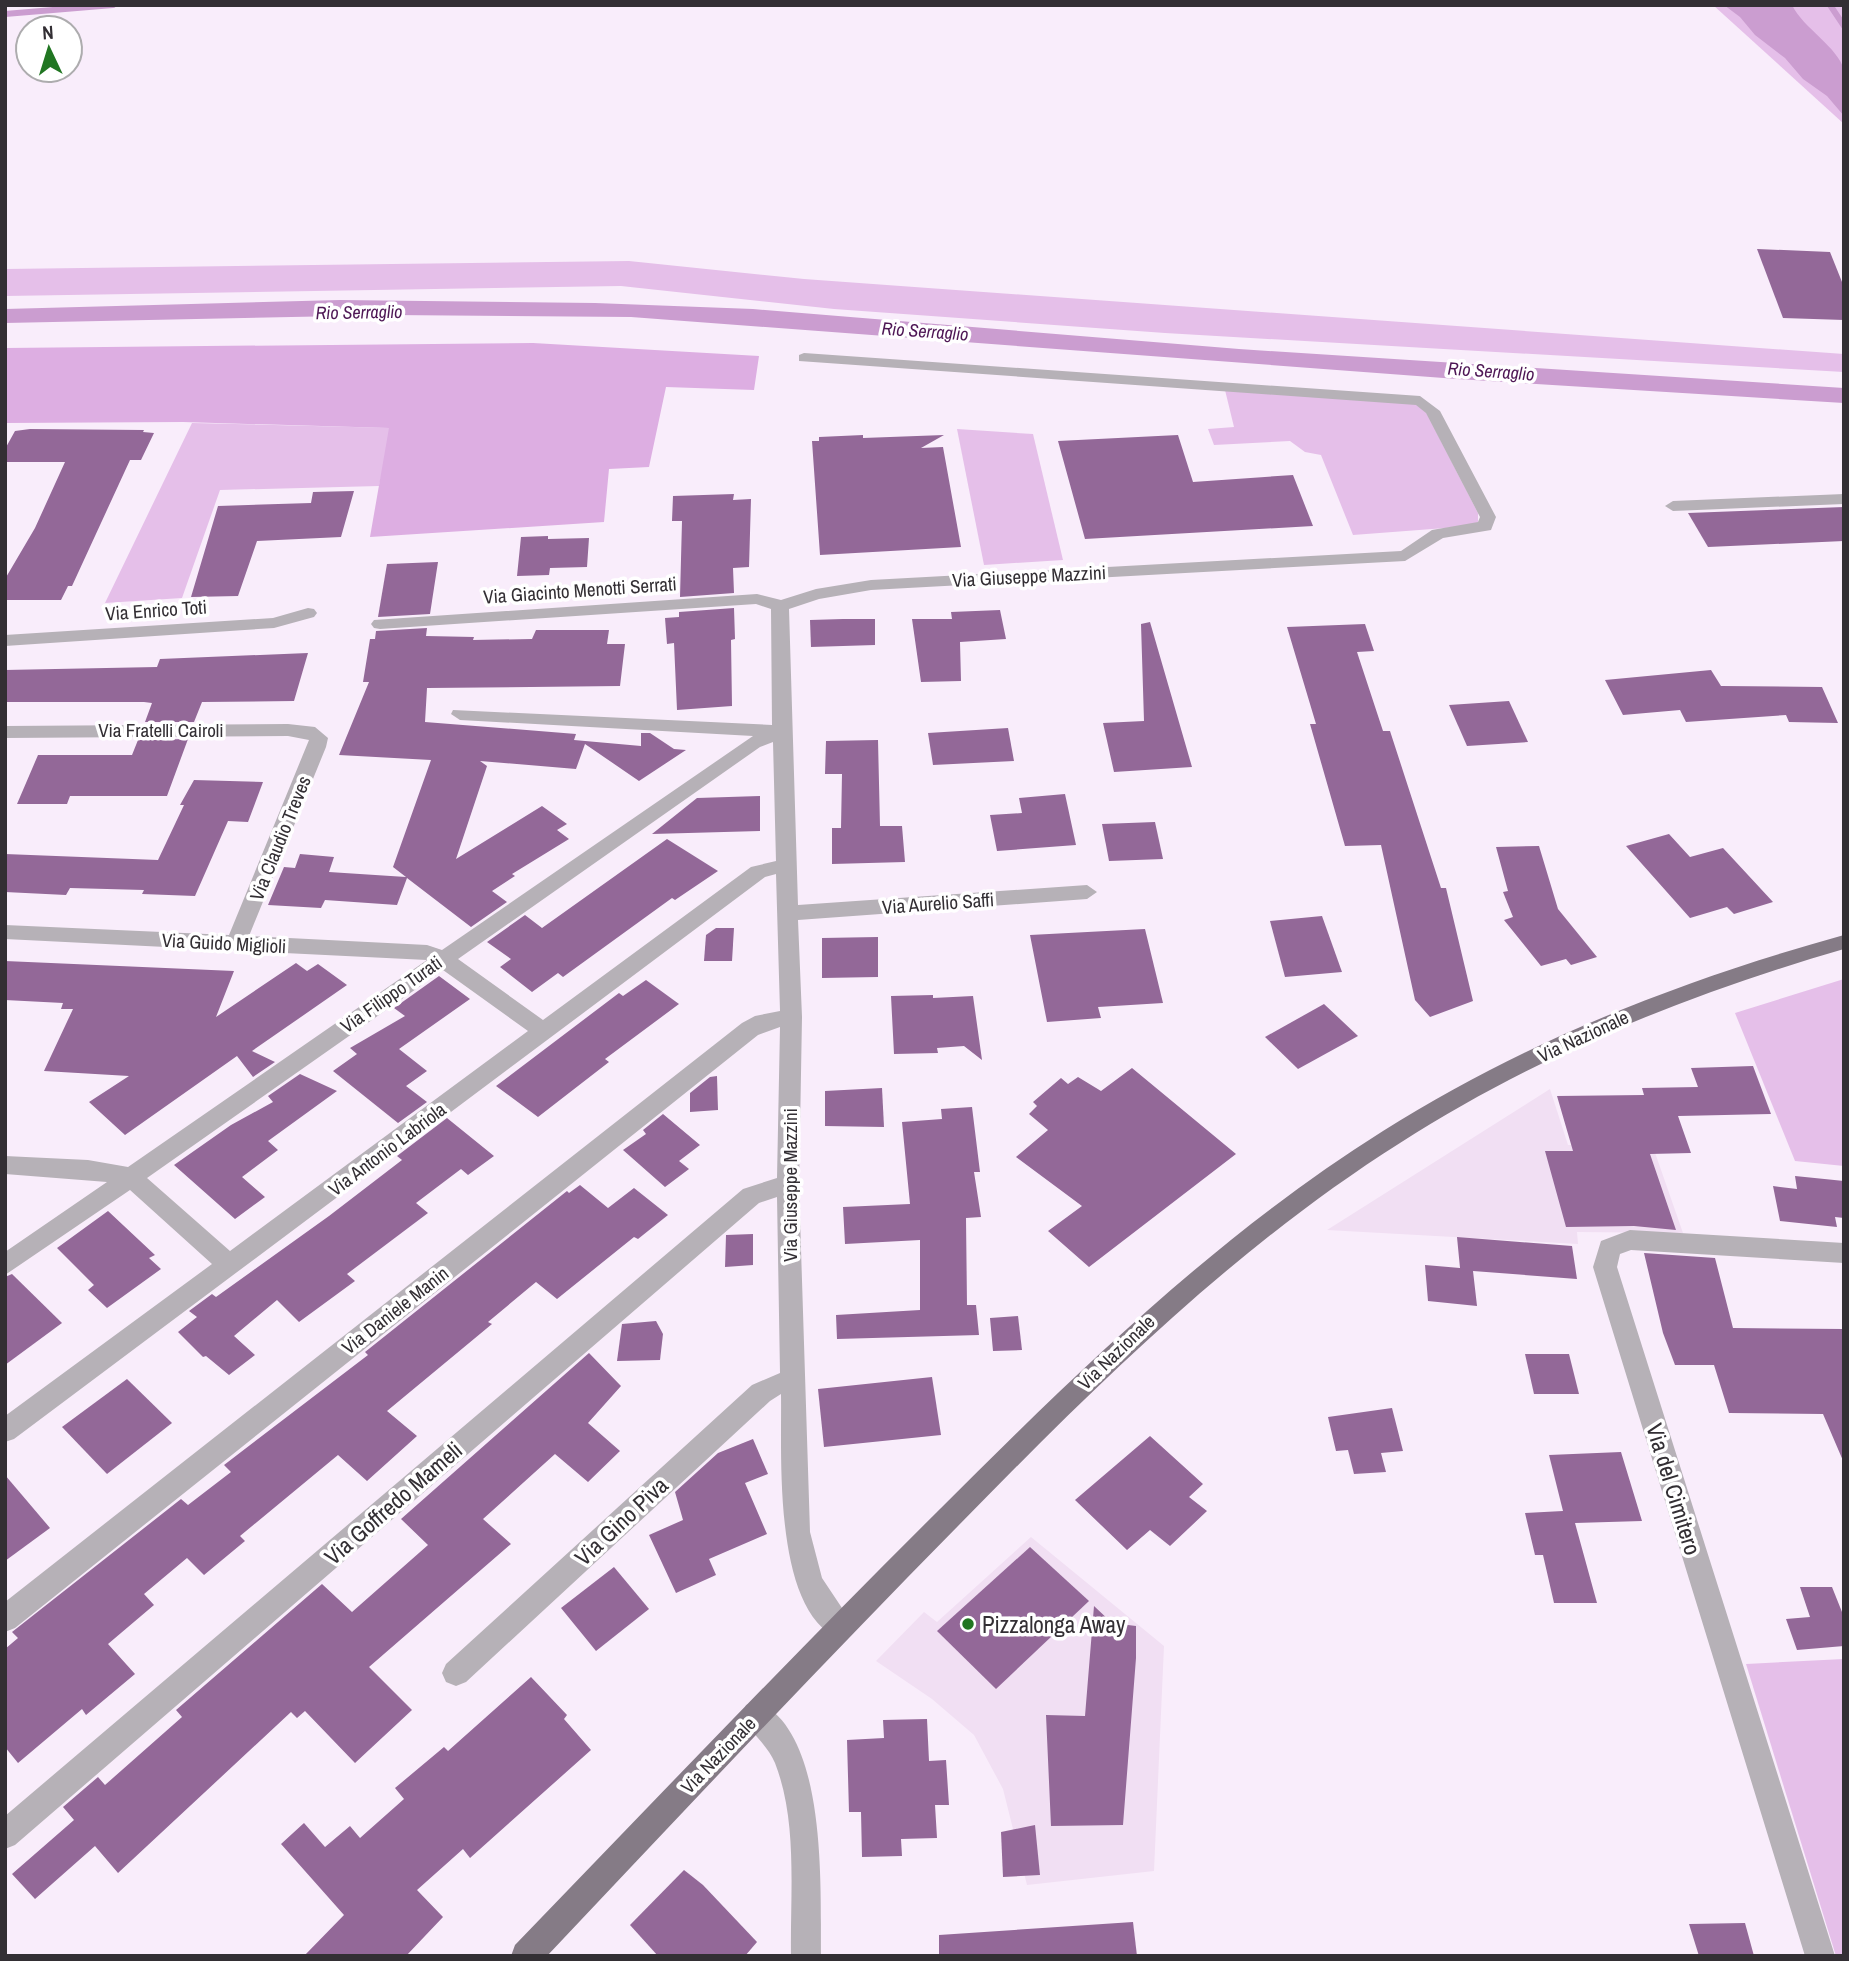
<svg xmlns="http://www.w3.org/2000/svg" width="1849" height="1961" viewBox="0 0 1849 1961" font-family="'Archivo Narrow',sans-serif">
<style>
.built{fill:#f1dff3}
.green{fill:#e5bfe9}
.forest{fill:#ddaee2}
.water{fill:#cb9dd0}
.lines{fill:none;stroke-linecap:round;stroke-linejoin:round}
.stream{stroke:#cb9dd0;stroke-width:6}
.building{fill:#936898}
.minor{fill:#b6b1b7;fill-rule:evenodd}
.major{fill:#857b86;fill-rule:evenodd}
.poi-dot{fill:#217622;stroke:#fff;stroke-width:2.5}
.labels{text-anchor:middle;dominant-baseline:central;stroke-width:7;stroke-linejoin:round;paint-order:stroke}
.far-water-label{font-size:18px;font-style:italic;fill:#4e1755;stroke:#fff}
.street-label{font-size:19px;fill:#332f34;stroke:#fff}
.near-street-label{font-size:23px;fill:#332f34;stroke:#fff}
.near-poi-label{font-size:23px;fill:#332f34;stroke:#fff;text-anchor:start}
</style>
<rect width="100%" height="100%" fill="#f9edfb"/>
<!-- built -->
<g class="built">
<path d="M 1550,1089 L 1568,1145 L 1652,1144 L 1683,1233 L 1577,1232 L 1578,1244 L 1327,1230 Z"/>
<path d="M 1031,1537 L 1164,1646 L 1154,1871 L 1027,1885 L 1003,1789 L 974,1735 L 932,1699 L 876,1661 L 924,1612 L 937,1622 Z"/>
</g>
<!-- green -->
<g class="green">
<path d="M 1713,5 L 1844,5 L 1844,124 Z"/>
<path d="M 629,261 L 804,279 L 1844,354 L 1844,372 L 1165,333 L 834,309 L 621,286 L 5,296 L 5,269 Z"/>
<path d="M 1225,390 L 1415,404 L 1425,410 L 1478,513 L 1478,522 L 1472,526 L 1353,535 L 1321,455 L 1305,452 L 1290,441 L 1214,445 L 1208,429 L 1234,427 Z"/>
<path d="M 192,423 L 392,428 L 379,486 L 220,490 L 182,598 L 105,603 Z"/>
<path d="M 957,429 L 1033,434 L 1063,560 L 984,565 Z"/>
<path d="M 1844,979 L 1844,1166 L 1795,1161 L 1735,1013 Z"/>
<path d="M 1844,1659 L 1844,1956 L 1836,1956 L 1746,1664 Z"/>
</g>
<!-- forest -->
<path class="forest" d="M 533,343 L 759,356 L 754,390 L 666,387 L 649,467 L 609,469 L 604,522 L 370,537 L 389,428 L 183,422 L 5,423 L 5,348 Z"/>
<!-- water -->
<g class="water">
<path d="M 1724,5 L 1792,5 C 1803,28 1838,47 1844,70 C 1847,84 1844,102 1844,116 L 1827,96 L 1803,79 L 1785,58 L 1755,35 L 1740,17 Z"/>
<path d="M 340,300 L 595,303 L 753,309 L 1239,349 L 1844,388 L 1844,403 L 1457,379 L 631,317 L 391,315 L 5,323 L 5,309 Z"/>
</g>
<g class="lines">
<!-- stream -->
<g class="stream">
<path d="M 1830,5 L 1844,26"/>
<path d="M 5,14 L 113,5"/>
</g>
</g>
<!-- building -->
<g class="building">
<path d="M 1757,249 L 1830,252 L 1844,287 L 1844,320 L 1783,318 Z"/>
<path d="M 30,429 L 144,430 L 143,432 L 154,433 L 141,460 L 130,460 L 72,586 L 68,586 L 61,600 L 5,600 L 5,579 L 35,528 L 65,462 L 5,462 L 5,449 L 15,431 Z"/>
<path d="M 863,435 L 863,438 L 944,435 L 921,448 L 943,447 L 961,547 L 820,555 L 812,441 L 819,441 L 819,437 Z"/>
<path d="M 1178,435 L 1193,482 L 1293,475 L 1313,526 L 1085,539 L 1058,441 Z"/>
<path d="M 354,491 L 341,537 L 257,541 L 238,596 L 191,597 L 218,506 L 311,503 L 313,492 Z"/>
<path d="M 734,494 L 733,500 L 751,499 L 749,567 L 733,568 L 734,593 L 680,597 L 682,521 L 672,521 L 673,496 Z"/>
<path d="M 1844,507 L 1844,541 L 1708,547 L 1688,513 Z"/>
<path d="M 548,536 L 548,539 L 589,538 L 587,567 L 550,568 L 549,575 L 517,576 L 521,537 Z"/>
<path d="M 438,562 L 430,614 L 378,617 L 387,564 Z"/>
<path d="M 734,608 L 735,639 L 731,640 L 732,706 L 677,710 L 674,643 L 667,644 L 665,618 L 679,617 L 679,612 Z"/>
<path d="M 1000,610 L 1006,639 L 960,642 L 961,681 L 921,682 L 912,619 L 952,619 L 951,612 Z"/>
<path d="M 843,619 L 875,619 L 875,645 L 811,647 L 810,620 Z"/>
<path d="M 1150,622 L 1192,767 L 1114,772 L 1103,723 L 1144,721 L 1141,624 Z"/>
<path d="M 1365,624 L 1374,651 L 1357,652 L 1383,731 L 1390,731 L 1441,888 L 1446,888 L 1473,1001 L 1430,1017 L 1415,1000 L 1381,845 L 1345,846 L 1310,724 L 1316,724 L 1287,627 Z"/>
<path d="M 427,628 L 426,636 L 474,637 L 473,640 L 532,639 L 536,630 L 609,630 L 607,644 L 625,644 L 620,686 L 427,688 L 425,722 L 576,734 L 574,740 L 641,746 L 641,733 L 650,733 L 674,749 L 686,750 L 639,781 L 585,744 L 576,769 L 480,761 L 487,766 L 456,859 L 542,806 L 567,824 L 557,830 L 569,839 L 512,874 L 515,876 L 492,891 L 507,902 L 471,927 L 407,878 L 397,905 L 325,900 L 321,908 L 268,905 L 284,867 L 295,868 L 300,854 L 334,857 L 329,872 L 406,877 L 393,867 L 431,760 L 339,755 L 369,682 L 363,682 L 370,639 L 375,639 L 376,631 Z"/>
<path d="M 308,653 L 294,701 L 202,702 L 194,722 L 145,722 L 152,703 L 144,702 L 5,702 L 5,670 L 157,667 L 160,659 Z"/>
<path d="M 1711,670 L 1721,686 L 1822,687 L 1838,723 L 1789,722 L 1786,715 L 1686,722 L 1680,710 L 1623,715 L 1605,680 Z"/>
<path d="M 1509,701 L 1528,742 L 1467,746 L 1449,705 Z"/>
<path d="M 1008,728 L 1014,761 L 933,765 L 928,733 Z"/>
<path d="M 188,739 L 167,796 L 70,796 L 67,804 L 17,804 L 38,755 L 132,755 L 138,740 Z"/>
<path d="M 878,740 L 880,826 L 902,826 L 905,862 L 832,864 L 832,828 L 841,828 L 842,774 L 825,774 L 826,741 Z"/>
<path d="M 194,780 L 263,782 L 248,822 L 228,821 L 195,896 L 142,894 L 144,890 L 70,888 L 66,895 L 5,892 L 5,854 L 158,860 L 184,805 L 180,805 Z"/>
<path d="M 1065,794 L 1076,845 L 997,851 L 990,815 L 1022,813 L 1019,798 Z"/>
<path d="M 760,796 L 760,831 L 652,834 L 697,798 Z"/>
<path d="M 1155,822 L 1163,859 L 1109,861 L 1102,824 Z"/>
<path d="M 1669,834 L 1690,857 L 1723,848 L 1773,902 L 1734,914 L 1727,907 L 1690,918 L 1626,846 Z"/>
<path d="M 667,839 L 718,871 L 675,900 L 672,898 L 563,977 L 558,973 L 532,992 L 500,967 L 511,959 L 487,942 L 525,915 L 542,928 Z"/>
<path d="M 1539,846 L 1558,909 L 1597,957 L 1571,965 L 1566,959 L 1541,966 L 1504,920 L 1513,917 L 1503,892 L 1508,891 L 1496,847 Z"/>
<path d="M 1322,916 L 1342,972 L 1285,977 L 1270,921 Z"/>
<path d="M 716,928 L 734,928 L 732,961 L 704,961 L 706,935 Z"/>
<path d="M 1145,929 L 1163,1003 L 1098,1007 L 1101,1018 L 1047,1022 L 1030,935 Z"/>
<path d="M 878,937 L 878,977 L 822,978 L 822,938 Z"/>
<path d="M 5,961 L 234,971 L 216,1017 L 296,963 L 307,971 L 318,964 L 347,985 L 252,1051 L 275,1062 L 253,1077 L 237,1056 L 125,1135 L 89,1102 L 129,1076 L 44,1071 L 73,1009 L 61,1009 L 63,1003 L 5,1000 Z"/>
<path d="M 439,976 L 470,999 L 399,1049 L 427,1071 L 406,1086 L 427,1102 L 398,1123 L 333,1071 L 357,1054 L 350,1048 L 405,1016 L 394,1008 Z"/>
<path d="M 646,980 L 679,1004 L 605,1059 L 609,1062 L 538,1117 L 496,1086 L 619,993 L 623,996 Z"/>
<path d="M 933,995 L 933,998 L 973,996 L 982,1060 L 964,1046 L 937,1048 L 938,1053 L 894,1054 L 891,996 Z"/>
<path d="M 1324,1004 L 1358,1036 L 1298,1069 L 1265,1037 Z"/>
<path d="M 1753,1066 L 1771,1114 L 1678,1116 L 1691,1153 L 1650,1154 L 1676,1230 L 1634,1226 L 1566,1227 L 1545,1151 L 1573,1151 L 1557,1096 L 1644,1095 L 1642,1088 L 1698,1087 L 1691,1068 Z"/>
<path d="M 1132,1068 L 1236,1154 L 1089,1267 L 1048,1231 L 1082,1206 L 1016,1157 L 1048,1130 L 1029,1114 L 1037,1106 L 1033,1102 L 1061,1078 L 1068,1084 L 1078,1077 L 1101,1091 Z"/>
<path d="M 300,1074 L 337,1091 L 268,1141 L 278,1150 L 242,1177 L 265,1197 L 235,1219 L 174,1165 L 231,1125 L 273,1102 L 268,1096 Z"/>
<path d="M 717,1076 L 718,1110 L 690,1112 L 690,1093 L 710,1077 Z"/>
<path d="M 882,1088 L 884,1127 L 825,1126 L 825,1091 Z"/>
<path d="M 972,1107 L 980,1172 L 974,1172 L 981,1217 L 966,1218 L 967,1305 L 976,1305 L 979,1335 L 837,1339 L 836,1315 L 920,1310 L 920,1240 L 845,1244 L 843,1207 L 910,1204 L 902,1122 L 942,1119 L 941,1109 Z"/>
<path d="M 663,1114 L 700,1145 L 679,1161 L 689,1169 L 665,1187 L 623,1150 L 646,1134 L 643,1130 Z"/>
<path d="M 447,1118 L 494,1156 L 468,1175 L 461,1169 L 416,1203 L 428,1213 L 347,1274 L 355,1281 L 299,1322 L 277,1300 L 234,1336 L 255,1355 L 229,1375 L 206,1356 L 203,1357 L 178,1332 L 197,1317 L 189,1311 L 212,1294 L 216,1297 L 329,1216 L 402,1160 L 397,1156 Z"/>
<path d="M 1795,1176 L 1844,1181 L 1844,1218 L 1835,1217 L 1837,1227 L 1780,1221 L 1773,1186 L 1797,1189 Z"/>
<path d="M 580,1185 L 608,1208 L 634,1188 L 668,1215 L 638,1239 L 634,1237 L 557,1299 L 536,1282 L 488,1322 L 492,1324 L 387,1411 L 417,1436 L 367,1481 L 338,1455 L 240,1536 L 245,1541 L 204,1575 L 187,1558 L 144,1594 L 154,1605 L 108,1644 L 135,1674 L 86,1715 L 82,1709 L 18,1763 L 5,1747 L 5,1649 L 18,1638 L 12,1632 L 181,1499 L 188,1505 L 231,1472 L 224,1465 L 368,1355 L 365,1352 L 567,1191 L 569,1193 Z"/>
<path d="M 108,1211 L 155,1255 L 149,1258 L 161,1269 L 107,1308 L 88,1290 L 94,1285 L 57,1248 Z"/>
<path d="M 753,1234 L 753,1265 L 725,1267 L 726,1235 Z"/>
<path d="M 1457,1237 L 1572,1246 L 1577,1279 L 1473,1271 L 1477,1306 L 1428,1301 L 1425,1265 L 1460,1268 Z"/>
<path d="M 1644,1253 L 1715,1258 L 1733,1328 L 1844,1329 L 1844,1463 L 1823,1414 L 1729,1413 L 1714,1365 L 1675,1365 L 1663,1333 Z"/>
<path d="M 12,1274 L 62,1323 L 5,1365 L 5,1277 Z"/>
<path d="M 1018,1316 L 1022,1350 L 993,1351 L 990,1318 Z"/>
<path d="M 656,1321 L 663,1334 L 660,1360 L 617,1361 L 622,1324 Z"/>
<path d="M 589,1353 L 621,1386 L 588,1423 L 620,1451 L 588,1482 L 555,1454 L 483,1519 L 511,1544 L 369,1667 L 412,1710 L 355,1763 L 305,1711 L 297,1718 L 291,1712 L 118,1873 L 95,1846 L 35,1899 L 12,1874 L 74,1820 L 63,1807 L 98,1777 L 105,1785 L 182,1717 L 176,1710 L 322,1584 L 352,1612 L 428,1545 L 401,1519 Z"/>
<path d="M 1525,1354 L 1569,1354 L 1579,1394 L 1534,1394 Z"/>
<path d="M 932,1377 L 941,1435 L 824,1447 L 818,1389 Z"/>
<path d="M 127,1379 L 172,1423 L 107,1474 L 62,1427 Z"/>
<path d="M 1392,1408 L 1403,1451 L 1381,1453 L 1386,1472 L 1354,1474 L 1348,1450 L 1336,1451 L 1328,1417 Z"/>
<path d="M 1150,1436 L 1203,1484 L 1189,1497 L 1207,1511 L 1170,1546 L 1150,1530 L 1127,1550 L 1075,1500 Z"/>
<path d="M 753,1439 L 768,1474 L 745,1483 L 767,1534 L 709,1559 L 716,1575 L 676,1593 L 649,1535 L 683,1520 L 675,1492 L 718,1453 Z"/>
<path d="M 1621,1452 L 1642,1521 L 1575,1523 L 1597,1603 L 1554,1603 L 1543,1555 L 1535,1555 L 1525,1513 L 1563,1511 L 1549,1455 Z"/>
<path d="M 5,1475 L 50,1528 L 5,1561 Z"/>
<path d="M 1030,1547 L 1089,1601 L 996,1689 L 937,1631 Z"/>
<path d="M 614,1567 L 649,1609 L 596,1651 L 561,1608 Z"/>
<path d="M 1800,1587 L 1832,1587 L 1844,1617 L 1844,1646 L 1797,1650 L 1786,1619 L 1810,1617 Z"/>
<path d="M 1094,1606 L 1112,1623 L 1136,1626 L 1136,1658 L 1123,1825 L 1051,1826 L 1046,1715 L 1085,1716 Z"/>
<path d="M 531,1677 L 567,1715 L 564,1719 L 591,1750 L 470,1858 L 463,1849 L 417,1890 L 443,1917 L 406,1956 L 304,1956 L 344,1915 L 281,1844 L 304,1823 L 325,1847 L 350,1826 L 360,1838 L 404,1799 L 395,1788 L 444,1747 L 448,1751 Z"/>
<path d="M 927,1719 L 929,1761 L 946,1760 L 949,1805 L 935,1805 L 937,1838 L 901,1839 L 902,1856 L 862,1857 L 861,1812 L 849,1812 L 847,1740 L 884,1738 L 883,1720 Z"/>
<path d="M 1035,1825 L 1040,1875 L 1003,1877 L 1001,1832 Z"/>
<path d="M 684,1870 L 703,1885 L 757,1942 L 745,1956 L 658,1956 L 630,1925 Z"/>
<path d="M 1133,1922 L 1137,1956 L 939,1956 L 939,1935 Z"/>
<path d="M 1745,1923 L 1754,1956 L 1699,1956 L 1689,1924 Z"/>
</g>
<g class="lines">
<!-- minor -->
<g class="minor">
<path d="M 804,353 L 1420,396 L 1440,411 L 1496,517 L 1491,530 L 1443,538 L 1405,561 L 871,590 L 819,599 L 789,609 L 798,905 L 1087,885 L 1097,892 L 1087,899 L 798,920 L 802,1017 L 799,1186 L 810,1532 L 822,1578 L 854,1626 L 850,1635 L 840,1639 C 772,1612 782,1454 781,1394 L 770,1401 L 466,1682 L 456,1686 L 446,1682 L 442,1673 L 446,1664 L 752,1385 L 780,1373 L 777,1197 L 759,1203 L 15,1845 L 5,1849 L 5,1816 L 743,1189 L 777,1178 L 780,1027 L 758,1035 L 15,1628 L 5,1632 L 5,1602 L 742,1023 L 755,1016 L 780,1011 L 776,874 L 765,877 L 14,1439 L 5,1442 L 5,1416 L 212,1264 L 130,1190 L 5,1275 L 5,1252 L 107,1182 L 5,1174 L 5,1156 L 88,1160 L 128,1167 L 427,960 L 5,939 L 5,925 L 229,935 L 309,740 L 288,736 L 5,738 L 5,726 L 288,724 L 315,727 L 328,738 L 326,747 L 249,936 L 427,945 L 442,950 L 753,736 L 460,720 L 451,714 L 453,710 L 772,725 L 771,609 L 756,604 L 380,629 L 374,628 L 371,624 L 374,620 L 757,594 L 781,600 L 816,589 L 871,580 L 1401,551 L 1432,530 L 1478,522 L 1480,517 L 1426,413 L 1416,405 L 799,361 L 799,355 ZM 773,742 L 776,861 L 751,867 L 543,1020 L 458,959 L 760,747 ZM 443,970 L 528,1031 L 230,1251 L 147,1178 Z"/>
<path d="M 1844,494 L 1844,504 L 1673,511 L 1665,506 L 1673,501 Z"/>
<path d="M 308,608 L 314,609 L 317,613 L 314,617 L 274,628 L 5,646 L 5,635 L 273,618 Z"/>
<path d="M 1630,1230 L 1844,1243 L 1844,1263 L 1631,1250 L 1620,1254 L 1617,1267 L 1835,1956 L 1805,1956 L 1593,1267 L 1601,1241 Z"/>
<path d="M 756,1701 C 829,1731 820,1891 821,1956 L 791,1956 C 790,1893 798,1822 775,1763 C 767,1744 750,1733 742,1715 L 746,1705 Z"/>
</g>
<!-- major -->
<path class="major" d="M 1844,935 L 1844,949 C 1688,994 1537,1055 1400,1143 C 1234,1248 1095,1386 958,1526 C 819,1667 683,1812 547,1956 L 511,1956 L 515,1945 C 655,1800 794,1654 937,1512 C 1076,1373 1216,1236 1383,1131 C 1525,1041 1682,980 1844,935 Z"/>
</g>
<!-- markers -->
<circle class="poi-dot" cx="968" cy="1624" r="7"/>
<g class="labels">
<!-- far-water labels -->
<g class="far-water-label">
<text transform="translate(359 312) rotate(-1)">Rio Serraglio</text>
<text transform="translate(925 331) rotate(4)">Rio Serraglio</text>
<text transform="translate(1491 371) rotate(4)">Rio Serraglio</text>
</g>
<!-- street labels -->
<g class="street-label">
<text transform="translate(1029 576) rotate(-3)">Via Giuseppe Mazzini</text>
<text transform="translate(580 590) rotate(-4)">Via Giacinto Menotti Serrati</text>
<text transform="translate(156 610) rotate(-4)">Via Enrico Toti</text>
<text x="161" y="730">Via Fratelli Cairoli</text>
<text transform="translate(280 838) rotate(-68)">Via Claudio Treves</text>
<text transform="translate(938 903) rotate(-4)">Via Aurelio Saffi</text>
<text transform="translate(224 943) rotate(3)">Via Guido Miglioli</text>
<text transform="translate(391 994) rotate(-35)">Via Filippo Turati</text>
<text transform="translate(1583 1036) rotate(-25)">Via Nazionale</text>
<text transform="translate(387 1149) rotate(-37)">Via Antonio Labriola</text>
<text transform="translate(790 1185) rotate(-90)">Via Giuseppe Mazzini</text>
<text transform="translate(395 1310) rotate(-38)">Via Daniele Manin</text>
<text transform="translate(1116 1352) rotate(-44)">Via Nazionale</text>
<text transform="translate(718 1755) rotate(-46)">Via Nazionale</text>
</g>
<!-- near-street labels -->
<g class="near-street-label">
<text transform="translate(1674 1489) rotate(73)">Via del Cimitero</text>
<text transform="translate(393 1503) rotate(-41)">Via Goffredo Mameli</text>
<text transform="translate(621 1521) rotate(-43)">Via Gino Piva</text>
</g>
<!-- near-poi labels -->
<g class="near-poi-label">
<text x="982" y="1624">Pizzalonga Away</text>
</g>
</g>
<!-- border -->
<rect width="1849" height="1961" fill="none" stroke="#332f34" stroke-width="14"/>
<!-- north arrow -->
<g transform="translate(49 49) rotate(356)"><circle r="33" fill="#ffffff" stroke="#adacae" stroke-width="2"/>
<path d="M0-5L12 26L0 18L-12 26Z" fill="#217622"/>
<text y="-10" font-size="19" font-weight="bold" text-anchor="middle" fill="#332f34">N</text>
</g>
</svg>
